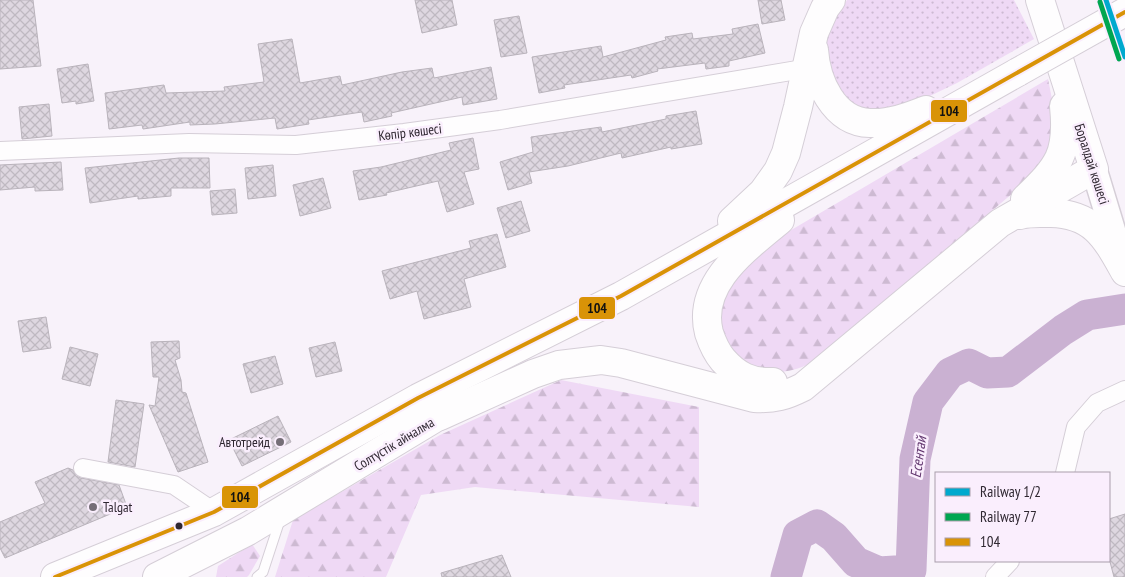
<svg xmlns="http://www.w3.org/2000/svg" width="1125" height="577" viewBox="0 0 1125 577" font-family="'PT Sans Narrow',sans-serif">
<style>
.grass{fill:url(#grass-dots)}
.forest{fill:url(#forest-firs)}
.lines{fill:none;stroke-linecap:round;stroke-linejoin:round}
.river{stroke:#cab1d2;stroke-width:31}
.building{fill:url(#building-cross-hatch);stroke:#b9b3bb}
.service-casing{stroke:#d5ced7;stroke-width:11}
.minor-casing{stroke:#d5ced7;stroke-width:20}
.secondary-casing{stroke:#d5ced7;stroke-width:28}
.primary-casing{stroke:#d5ced7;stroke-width:30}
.service{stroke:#fefdfe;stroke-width:9}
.minor{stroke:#fefdfe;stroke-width:18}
.secondary{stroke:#fefdfe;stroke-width:25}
.primary{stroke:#fefdfe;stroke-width:28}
.rail-casing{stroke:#bebcbe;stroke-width:5.5}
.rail{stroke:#faeefd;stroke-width:4;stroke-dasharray:11;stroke-linecap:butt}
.primary-bridge-casing{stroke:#d5ced7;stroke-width:30;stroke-linecap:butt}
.primary-bridge{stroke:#fefdfe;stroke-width:28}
.bus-1-casing{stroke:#faeefd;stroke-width:8}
.bus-1{stroke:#d99307;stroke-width:4}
.rail-1-casing{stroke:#faeefd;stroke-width:9}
.rail-2-casing{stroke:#faeefd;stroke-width:9}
.rail-1{stroke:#00a9ce;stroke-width:5}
.rail-2{stroke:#00a651;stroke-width:5}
.poi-dot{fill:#756e77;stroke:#faeefd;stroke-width:2}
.bus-dot{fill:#2f2731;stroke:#faeefd;stroke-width:2}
.labels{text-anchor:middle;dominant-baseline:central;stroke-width:5;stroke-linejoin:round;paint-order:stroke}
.street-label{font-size:14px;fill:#2f2731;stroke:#faeefd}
.poi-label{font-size:14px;fill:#2f2731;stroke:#faeefd;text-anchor:end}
.water-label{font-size:15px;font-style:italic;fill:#61366e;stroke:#faeefd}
.line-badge{stroke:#faeefd;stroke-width:2}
.pale-badge-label{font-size:14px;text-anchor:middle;font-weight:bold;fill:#111}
</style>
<defs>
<pattern id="grass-dots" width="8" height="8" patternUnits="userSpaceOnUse" patternTransform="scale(1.25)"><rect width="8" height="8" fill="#efd9f5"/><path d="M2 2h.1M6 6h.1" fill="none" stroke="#cdbad2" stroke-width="1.8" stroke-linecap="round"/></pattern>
<pattern id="forest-firs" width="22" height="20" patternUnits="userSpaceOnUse" patternTransform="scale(1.25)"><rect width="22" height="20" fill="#efd9f5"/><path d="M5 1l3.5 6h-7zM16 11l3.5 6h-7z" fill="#cdbad2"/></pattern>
<pattern id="building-cross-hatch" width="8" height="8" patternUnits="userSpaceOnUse" patternTransform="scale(1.25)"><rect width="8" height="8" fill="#ded7e0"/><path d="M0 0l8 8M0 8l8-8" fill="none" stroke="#bfb9c1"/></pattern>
</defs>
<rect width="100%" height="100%" fill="#f8f2fa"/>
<!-- grass -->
<path class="grass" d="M 847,0 L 1014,0 L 1034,39 L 957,83 L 909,106 L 866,113 L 835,91 L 824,48 L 829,29 Z"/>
<!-- forest -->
<g class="forest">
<path d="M 1048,79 L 1056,119 L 1056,138 L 1032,177 L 811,363 C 783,377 754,376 733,352 C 728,346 723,339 721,331 C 718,320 721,304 721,292 L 764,246 Z"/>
<path d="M 561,380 L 699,407 L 699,507 L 475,487 L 421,495 L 386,577 L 275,577 L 293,520 L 440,435 Z"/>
<path d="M 252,544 L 260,556 L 249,575 L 247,577 L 216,577 L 218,566 Z"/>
</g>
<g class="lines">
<!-- river -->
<path class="river" d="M 786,577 L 798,535 L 817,525 L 834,537 L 856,562 L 879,572 L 911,570 L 915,459 L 928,402 L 950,373 L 969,364 L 987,373 L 1008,372 L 1063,330 L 1087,315 L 1125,309"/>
</g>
<!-- building -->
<g class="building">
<path d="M 0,0 L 33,0 L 41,66 L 0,69 Z"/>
<path d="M 415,0 L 452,0 L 457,25 L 422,33 Z"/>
<path d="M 758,0 L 781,0 L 785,20 L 762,24 Z"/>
<path d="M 519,16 L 527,53 L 501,57 L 494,20 Z"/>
<path d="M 758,24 L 765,53 L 729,61 L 729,66 L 706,69 L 705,63 L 657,69 L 658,71 L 632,78 L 631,75 L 564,85 L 565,88 L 539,93 L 532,57 L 601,46 L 603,57 L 666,40 L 665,37 L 692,33 L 693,39 L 733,34 L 732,29 Z"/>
<path d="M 292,39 L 300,83 L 340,76 L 342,85 L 402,72 L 432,68 L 434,78 L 491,67 L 497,99 L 463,105 L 462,97 L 391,113 L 392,116 L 364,122 L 362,112 L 308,120 L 309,124 L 277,129 L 275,118 L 215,124 L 190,125 L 190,122 L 143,129 L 142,125 L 109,129 L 105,93 L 164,85 L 166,93 L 225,91 L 224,87 L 264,82 L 258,44 Z"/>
<path d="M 88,64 L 94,101 L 76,104 L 76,101 L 62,103 L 57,69 Z"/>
<path d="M 49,104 L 52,136 L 22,139 L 19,107 Z"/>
<path d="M 696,111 L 702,144 L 671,149 L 671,147 L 622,158 L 621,153 L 568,166 L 529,172 L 532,183 L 508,190 L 500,162 L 533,152 L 531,137 L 601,127 L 602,132 L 666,119 L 666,116 Z"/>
<path d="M 473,138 L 479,169 L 464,172 L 474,204 L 447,212 L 438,181 L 386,193 L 387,195 L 359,200 L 353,171 L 381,167 L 451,150 L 449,143 Z"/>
<path d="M 179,158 L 209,158 L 210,188 L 171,188 L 171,196 L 138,199 L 138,196 L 90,203 L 85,168 Z"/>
<path d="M 61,162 L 63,190 L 35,191 L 35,187 L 0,190 L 0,165 Z"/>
<path d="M 273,165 L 276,196 L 248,199 L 245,168 Z"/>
<path d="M 323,178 L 331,208 L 300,216 L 293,185 Z"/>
<path d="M 235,189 L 237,213 L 212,215 L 210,191 Z"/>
<path d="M 521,201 L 530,231 L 506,238 L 497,208 Z"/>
<path d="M 497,234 L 506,267 L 464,279 L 471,307 L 424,319 L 417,291 L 390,299 L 382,271 L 471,248 L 469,241 Z"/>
<path d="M 46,317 L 51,348 L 23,352 L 18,321 Z"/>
<path d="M 179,341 L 180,358 L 175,360 L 181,380 L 182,392 L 186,393 L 208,462 L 178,472 L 149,405 L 155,406 L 159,377 L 153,377 L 151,342 Z"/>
<path d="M 335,342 L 342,371 L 316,377 L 309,348 Z"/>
<path d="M 70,347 L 98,354 L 90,386 L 62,379 Z"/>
<path d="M 275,356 L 283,384 L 251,393 L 243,364 Z"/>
<path d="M 116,400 L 144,404 L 135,467 L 108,462 Z"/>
<path d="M 278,416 L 291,442 L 242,466 L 229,440 Z"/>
<path d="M 68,468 L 73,470 L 76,476 L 81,478 L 119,485 L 127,507 L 5,558 L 0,548 L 0,522 L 45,503 L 35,482 Z"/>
<path d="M 1125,514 L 1125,577 L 1114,577 L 1109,558 L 1109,519 Z"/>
<path d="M 502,555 L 511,577 L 442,577 L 441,573 Z"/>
</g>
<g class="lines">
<!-- service casing -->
<g class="service-casing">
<path id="service" d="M 257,577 L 263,572 L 280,520"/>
</g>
<!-- minor casing -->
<g class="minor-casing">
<g id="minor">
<path d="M 0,151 L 189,143 L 296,145 L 404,133 L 500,120 L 815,67"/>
<path d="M 83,468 L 174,485 L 214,512"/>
<path d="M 1065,473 L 1076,427 L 1097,403 L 1125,390"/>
<path d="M 995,577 L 1010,561"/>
</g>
</g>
<!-- secondary casing -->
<g class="secondary-casing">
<path id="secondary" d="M 1094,169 L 1121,258"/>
</g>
<!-- primary casing -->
<g class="primary-casing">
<g id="primary">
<path d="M 814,50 C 816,80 833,122 870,123 C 890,124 908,117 926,110"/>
<path d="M 1025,199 C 1059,166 1069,154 1064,106"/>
<path d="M 1020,215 C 1030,212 1040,213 1051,213 C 1094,214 1106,238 1125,272"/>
<path d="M 732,221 L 763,192 L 778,171 L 786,153 L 798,107 L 814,33 L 825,8 L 831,0"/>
<path d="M 773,382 C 751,383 737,376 723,360 C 717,353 712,342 709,333 C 696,283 747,248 780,220"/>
<path d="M 440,416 L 533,374 L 559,365 L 601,360 L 621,363 L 754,398 C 775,399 785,396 803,387 L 1000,223 L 1094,169 L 1040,0"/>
<path d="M 55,577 L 214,512 L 418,398 L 621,296 L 1018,72"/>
<path d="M 157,577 L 248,531 L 455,406"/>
</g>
</g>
<!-- service -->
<use href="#service" class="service"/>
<!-- minor -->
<use href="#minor" class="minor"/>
<!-- secondary -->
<use href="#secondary" class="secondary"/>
<!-- primary -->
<use href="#primary" class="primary"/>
<!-- rail casing -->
<g class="rail-casing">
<path id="rail" d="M 1121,0 L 1125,13"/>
</g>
<!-- rail -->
<use href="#rail" class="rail"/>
<!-- primary-bridge casing -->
<g class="primary-bridge-casing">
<path id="primary-bridge" d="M 1018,72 L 1125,12"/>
</g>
<!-- primary-bridge -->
<use href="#primary-bridge" class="primary-bridge"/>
<!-- bus-1 casing -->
<g class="bus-1-casing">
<path id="bus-1" d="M 55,577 L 214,512 L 418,398 L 621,296 L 1125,12"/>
</g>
<!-- bus-1 -->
<use href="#bus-1" class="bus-1"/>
<!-- rail-1 casing -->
<g class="rail-1-casing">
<path id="rail-1" d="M 1106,0 L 1125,57"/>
</g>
<!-- rail-2 casing -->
<g class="rail-2-casing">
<path id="rail-2" d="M 1100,2 L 1119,59"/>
</g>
<!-- rail-1 -->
<use href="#rail-1" class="rail-1"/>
<!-- rail-2 -->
<use href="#rail-2" class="rail-2"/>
</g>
<!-- markers -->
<g class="poi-dot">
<circle cx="280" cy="442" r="5"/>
<circle cx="93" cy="507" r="5"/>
</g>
<circle class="bus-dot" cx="179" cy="526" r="4.5"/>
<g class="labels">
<!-- street labels -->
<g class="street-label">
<text transform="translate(410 132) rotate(-7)">Көпір көшесі</text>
<text transform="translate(1092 164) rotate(72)">Боралдай көшесі</text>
<text transform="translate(394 444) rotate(-31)">Солтүстік айналма</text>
</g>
<!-- poi labels -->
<g class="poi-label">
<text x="270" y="442">Автотрейд</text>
<text x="103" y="507" text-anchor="start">Talgat</text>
</g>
<!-- water labels -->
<g class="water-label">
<text transform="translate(918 457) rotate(-82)">Есентай</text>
</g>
</g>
<g class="line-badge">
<rect x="930" y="99" width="38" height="24" rx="5" fill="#d99307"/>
<rect x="578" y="296" width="38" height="24" rx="5" fill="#d99307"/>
<rect x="221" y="485" width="38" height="24" rx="5" fill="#d99307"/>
</g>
<g class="pale-badge-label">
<text x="949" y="116">104</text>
<text x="597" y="313">104</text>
<text x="240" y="502">104</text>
</g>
<!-- legend -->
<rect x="935" y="472" width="175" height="90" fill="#faeefd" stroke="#a99eab"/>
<rect x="945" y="488" width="25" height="8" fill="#00a9ce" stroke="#a99eab"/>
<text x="980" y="497" font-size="15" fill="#2f2731">Railway 1/2</text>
<rect x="945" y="513" width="25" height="8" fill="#00a651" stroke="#a99eab"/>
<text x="980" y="522" font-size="15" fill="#2f2731">Railway 77</text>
<rect x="945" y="538" width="25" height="8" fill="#d99307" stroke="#a99eab"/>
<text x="980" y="547" font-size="15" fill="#2f2731">104</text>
</svg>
